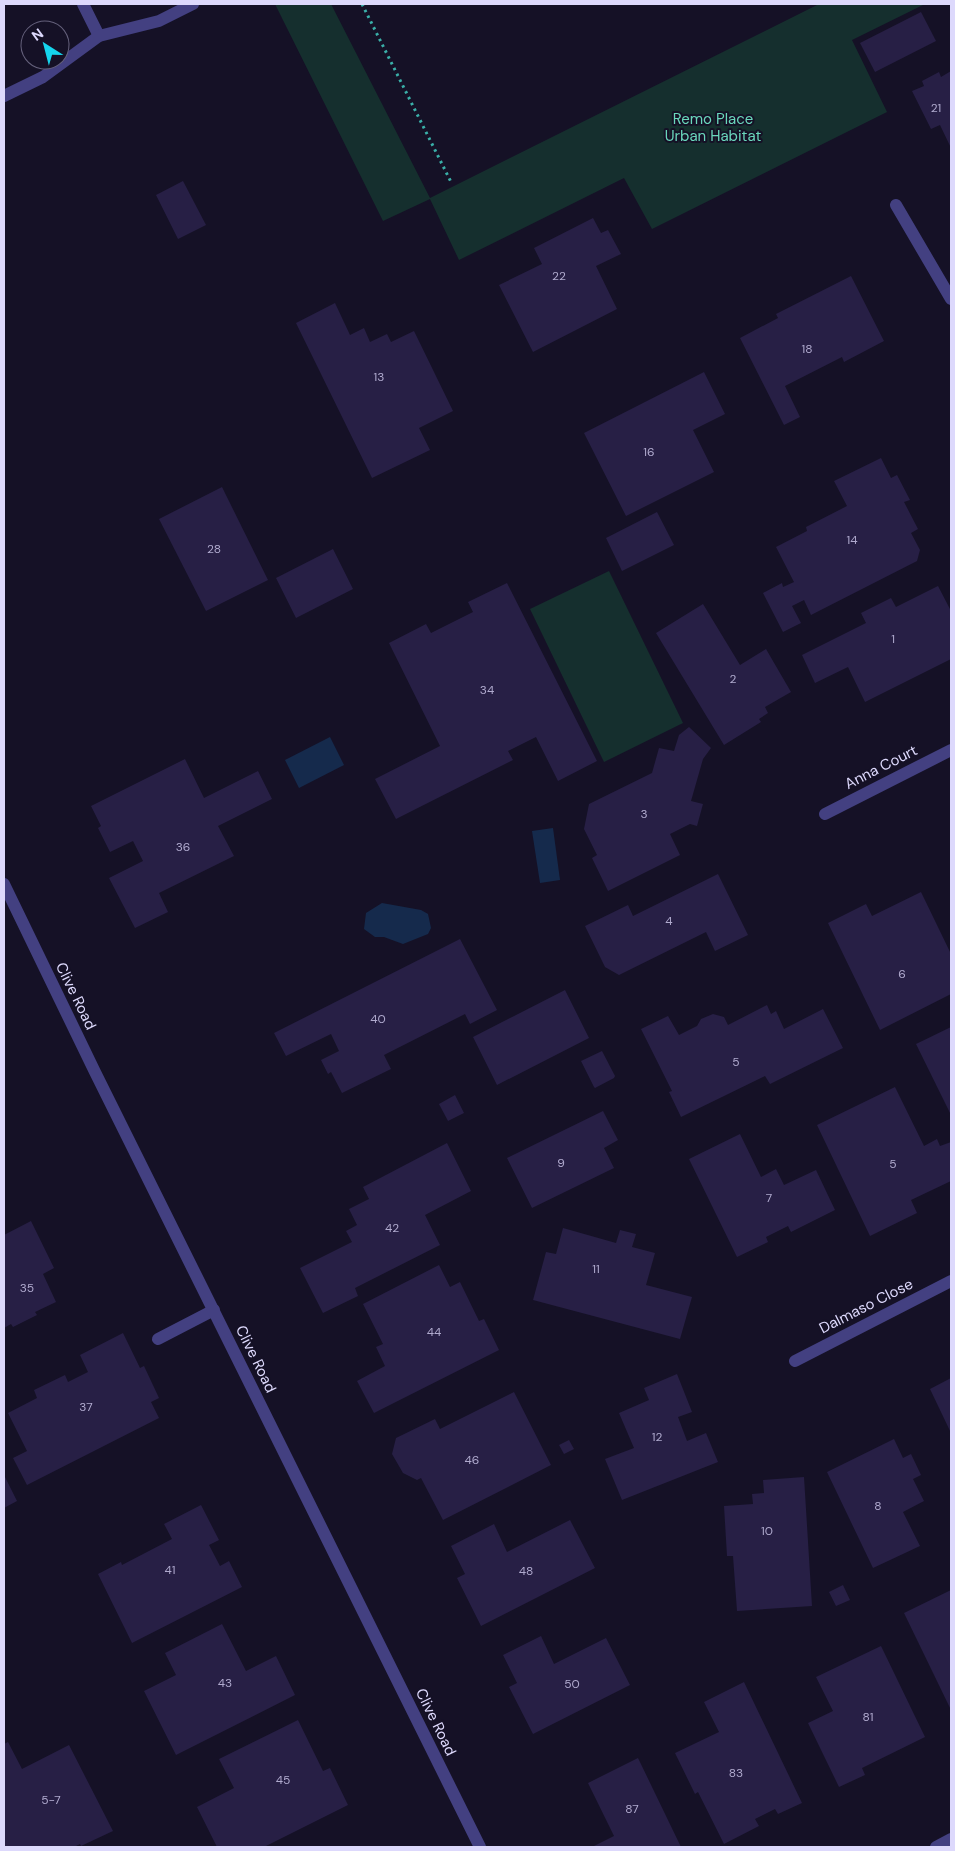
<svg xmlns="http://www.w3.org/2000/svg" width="955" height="1851" viewBox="0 0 955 1851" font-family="'DM Sans',sans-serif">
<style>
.green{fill:#152f2e}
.water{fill:#152a4c}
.building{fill:#271f45}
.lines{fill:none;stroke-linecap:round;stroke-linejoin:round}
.path{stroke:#3aafa8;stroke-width:3;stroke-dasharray:2.5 4;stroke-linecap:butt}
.lane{stroke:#434081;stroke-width:12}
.street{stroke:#434081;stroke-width:12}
.labels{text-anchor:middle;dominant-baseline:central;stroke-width:4;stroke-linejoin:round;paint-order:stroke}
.number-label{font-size:12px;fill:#b0aace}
.park-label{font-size:15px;fill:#6ad7bc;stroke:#151126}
.street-label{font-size:15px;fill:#ddd9fc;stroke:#151126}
</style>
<rect width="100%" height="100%" fill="#151126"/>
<!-- green -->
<g class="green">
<path d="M 275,4 L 331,4 L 430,198 L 819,4 L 925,4 L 852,40 L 887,112 L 652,229 L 624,178 L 459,260 L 430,199 L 383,221 Z"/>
<path d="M 609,571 L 683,723 L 604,762 L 530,609 Z"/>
</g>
<!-- water -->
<g class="water">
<path d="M 330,737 L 344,765 L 299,788 L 285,760 Z"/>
<path d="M 553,828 L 560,880 L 540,883 L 532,831 Z"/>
<path d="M 382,903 L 421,910 L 428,914 L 431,928 L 428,934 L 403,944 L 384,937 L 375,937 L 364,929 L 366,913 Z"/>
</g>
<!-- building -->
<g class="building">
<path d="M 921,12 L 936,41 L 875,72 L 860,43 Z"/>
<path d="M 951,71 L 951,148 L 940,125 L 931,129 L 912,91 L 924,86 L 922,81 L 939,72 L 941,77 Z"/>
<path d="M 183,181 L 206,225 L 178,239 L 156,195 Z"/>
<path d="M 593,218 L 601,233 L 608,230 L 621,254 L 596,266 L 617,309 L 533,352 L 499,285 L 542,264 L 534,248 Z"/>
<path d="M 851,276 L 884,341 L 844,362 L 842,357 L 785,386 L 800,417 L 784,425 L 740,338 L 778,318 L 776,314 Z"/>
<path d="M 335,303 L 350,335 L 364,328 L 370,342 L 387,334 L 391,342 L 414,331 L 453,411 L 419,428 L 430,450 L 372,478 L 296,323 Z"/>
<path d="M 704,372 L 725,414 L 693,430 L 714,472 L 626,516 L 584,433 Z"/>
<path d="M 881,458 L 891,478 L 897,475 L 910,500 L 904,502 L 918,529 L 911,533 L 920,550 L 917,561 L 811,615 L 804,600 L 792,606 L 801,623 L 783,632 L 763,593 L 782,583 L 783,587 L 794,582 L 776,547 L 807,531 L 806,527 L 847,506 L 834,481 Z"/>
<path d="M 222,487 L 268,580 L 206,611 L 159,519 Z"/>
<path d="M 657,512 L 674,545 L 622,571 L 606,538 Z"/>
<path d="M 333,549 L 353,589 L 296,618 L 276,578 Z"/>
<path d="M 507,583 L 597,761 L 558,781 L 536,737 L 508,751 L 513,760 L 396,819 L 375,779 L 440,746 L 389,643 L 426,624 L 431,633 L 473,612 L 468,602 Z"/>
<path d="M 938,586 L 951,611 L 951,659 L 865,702 L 848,667 L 815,683 L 802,655 L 866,623 L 861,613 L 891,598 L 896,607 Z"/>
<path d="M 703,604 L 740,665 L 766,649 L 791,692 L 765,707 L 768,713 L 759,719 L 761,722 L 724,745 L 656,633 Z"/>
<path d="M 689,727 L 711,748 L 703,759 L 691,801 L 703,804 L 697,826 L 690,824 L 670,834 L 680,855 L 608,891 L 592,858 L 597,855 L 584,829 L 589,804 L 652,773 L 659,748 L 674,751 L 679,735 Z"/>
<path d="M 185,759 L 204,798 L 258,771 L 272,799 L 218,826 L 234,856 L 159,893 L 168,912 L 135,928 L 109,878 L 143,861 L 133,841 L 110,852 L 98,828 L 101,826 L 91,806 Z"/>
<path d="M 718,874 L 748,935 L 715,951 L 706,932 L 619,975 L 605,967 L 585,926 L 628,905 L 633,916 Z"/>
<path d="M 921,892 L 951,954 L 951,994 L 880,1030 L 828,923 L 866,904 L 872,916 Z"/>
<path d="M 460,939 L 497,1010 L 470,1024 L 465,1014 L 384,1055 L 391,1069 L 342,1093 L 331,1072 L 328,1074 L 321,1060 L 339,1051 L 331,1034 L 286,1056 L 274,1033 Z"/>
<path d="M 565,990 L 589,1038 L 497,1085 L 473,1037 Z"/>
<path d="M 767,1005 L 771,1014 L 776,1011 L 784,1029 L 823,1009 L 843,1048 L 770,1084 L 765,1076 L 681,1117 L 669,1092 L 672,1091 L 641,1029 L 668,1016 L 679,1035 L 697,1026 L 701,1019 L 713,1014 L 724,1017 L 728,1025 Z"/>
<path d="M 951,1027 L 951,1115 L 916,1044 Z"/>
<path d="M 602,1051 L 615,1076 L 614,1078 L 595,1088 L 594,1087 L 581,1061 Z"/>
<path d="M 895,1087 L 924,1146 L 937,1139 L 940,1146 L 951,1142 L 951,1181 L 911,1200 L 917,1213 L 870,1236 L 817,1125 Z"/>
<path d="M 455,1095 L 464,1113 L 448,1121 L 439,1104 Z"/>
<path d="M 603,1111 L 618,1140 L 604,1148 L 614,1168 L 532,1208 L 507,1158 Z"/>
<path d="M 740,1134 L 761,1177 L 776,1169 L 784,1185 L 816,1170 L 835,1210 L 791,1232 L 788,1226 L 766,1237 L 768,1242 L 737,1257 L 689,1159 Z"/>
<path d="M 447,1143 L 471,1191 L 425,1215 L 440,1245 L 355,1288 L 358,1296 L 323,1313 L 300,1268 L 352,1242 L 346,1231 L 357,1225 L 349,1209 L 369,1199 L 363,1187 Z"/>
<path d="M 31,1221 L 54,1268 L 43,1274 L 56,1302 L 35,1312 L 37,1315 L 13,1327 L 11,1324 L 4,1328 L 4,1235 Z"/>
<path d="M 563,1228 L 616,1243 L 620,1230 L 636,1234 L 632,1247 L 655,1253 L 646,1285 L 692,1297 L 680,1339 L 533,1300 L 546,1252 L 556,1254 Z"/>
<path d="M 439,1265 L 450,1287 L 460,1282 L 479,1321 L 484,1319 L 499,1350 L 374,1413 L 357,1381 L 385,1366 L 376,1347 L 383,1344 L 363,1304 Z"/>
<path d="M 123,1333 L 140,1368 L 144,1366 L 159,1398 L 151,1402 L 159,1418 L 27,1485 L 13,1458 L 27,1451 L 8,1413 L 37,1398 L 34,1390 L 65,1375 L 68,1382 L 88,1372 L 80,1355 Z"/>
<path d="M 677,1374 L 692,1412 L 678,1417 L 687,1441 L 706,1433 L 718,1462 L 622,1500 L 605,1459 L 634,1448 L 619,1413 L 649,1400 L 644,1388 Z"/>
<path d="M 951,1378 L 951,1433 L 930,1389 Z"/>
<path d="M 514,1392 L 551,1465 L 443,1520 L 421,1478 L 417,1480 L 403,1473 L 392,1454 L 396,1438 L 435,1419 L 440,1429 Z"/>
<path d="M 894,1439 L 903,1458 L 911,1454 L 921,1475 L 913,1479 L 924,1501 L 903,1512 L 920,1546 L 873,1568 L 827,1472 Z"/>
<path d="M 569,1440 L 574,1449 L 564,1454 L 559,1445 Z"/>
<path d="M 4,1475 L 17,1501 L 4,1508 Z"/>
<path d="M 804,1477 L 812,1606 L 737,1611 L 733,1556 L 727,1556 L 724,1506 L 753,1504 L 752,1494 L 764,1493 L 763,1480 Z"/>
<path d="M 201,1505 L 219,1540 L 209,1545 L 220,1566 L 229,1561 L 242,1587 L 132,1643 L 98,1574 L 121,1562 L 122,1565 L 172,1539 L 164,1524 Z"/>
<path d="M 570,1520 L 595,1568 L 481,1626 L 457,1578 L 465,1574 L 451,1546 L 494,1524 L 507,1552 Z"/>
<path d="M 843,1585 L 850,1600 L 836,1606 L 829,1592 Z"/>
<path d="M 951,1590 L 951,1710 L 904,1613 Z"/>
<path d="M 222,1624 L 246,1671 L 276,1656 L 295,1695 L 176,1755 L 144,1691 L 176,1675 L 165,1653 Z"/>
<path d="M 541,1636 L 554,1664 L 606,1638 L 630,1685 L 533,1734 L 509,1687 L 517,1683 L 503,1655 Z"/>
<path d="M 881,1646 L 925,1737 L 862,1768 L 865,1775 L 839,1787 L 808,1723 L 833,1711 L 816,1677 Z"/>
<path d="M 744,1682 L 802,1803 L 778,1814 L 775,1809 L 755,1819 L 759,1826 L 724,1844 L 698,1792 L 695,1794 L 675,1753 L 719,1732 L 704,1702 Z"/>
<path d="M 298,1720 L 323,1771 L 330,1768 L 348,1805 L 264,1847 L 217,1847 L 197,1807 L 234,1788 L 219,1759 Z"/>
<path d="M 8,1742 L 22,1769 L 69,1745 L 113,1831 L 81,1846 L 80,1844 L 74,1847 L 4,1847 L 4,1744 Z"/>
<path d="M 638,1758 L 681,1847 L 592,1847 L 614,1836 L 588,1783 Z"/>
</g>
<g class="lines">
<!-- path -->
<path class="path" d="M 362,4 L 451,182"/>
<!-- lane -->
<path class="lane" d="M 158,1339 L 214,1310"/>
<!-- street -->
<g class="street">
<path d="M 83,4 L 99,36"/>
<path d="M 4,96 L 43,77 L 99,36 L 159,21 L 193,4"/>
<path d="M 896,205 L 951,299"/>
<path d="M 825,814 L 951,750"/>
<path d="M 4,884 L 95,1072 L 480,1847"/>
<path d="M 795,1361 L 951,1281"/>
<path d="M 936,1847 L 951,1839"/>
</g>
</g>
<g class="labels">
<!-- number labels -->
<g class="number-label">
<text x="936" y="108">21</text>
<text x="559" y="276">22</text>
<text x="807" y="349">18</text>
<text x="379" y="377">13</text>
<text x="649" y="452">16</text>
<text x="852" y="540">14</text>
<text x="214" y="549">28</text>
<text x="893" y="639">1</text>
<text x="733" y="679">2</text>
<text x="487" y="690">34</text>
<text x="644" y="814">3</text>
<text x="183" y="847">36</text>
<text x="669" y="921">4</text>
<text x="902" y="974">6</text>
<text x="378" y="1019">40</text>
<text x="736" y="1062">5</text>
<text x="561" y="1163">9</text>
<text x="893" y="1164">5</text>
<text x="769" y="1198">7</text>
<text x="392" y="1228">42</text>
<text x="596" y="1269">11</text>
<text x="27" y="1288">35</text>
<text x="434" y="1332">44</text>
<text x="86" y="1407">37</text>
<text x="657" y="1437">12</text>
<text x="472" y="1460">46</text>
<text x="878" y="1506">8</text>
<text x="767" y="1531">10</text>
<text x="170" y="1570">41</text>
<text x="526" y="1571">48</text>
<text x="225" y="1683">43</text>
<text x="572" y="1684">50</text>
<text x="868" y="1717">81</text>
<text x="736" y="1773">83</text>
<text x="283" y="1780">45</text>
<text x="51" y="1800">5-7</text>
<text x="632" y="1809">87</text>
</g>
<!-- park labels -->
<g class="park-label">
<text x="713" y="119">Remo Place<tspan x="713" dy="17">Urban Habitat</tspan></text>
</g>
<!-- street labels -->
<g class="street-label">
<text transform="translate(881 767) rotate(-27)">Anna Court</text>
<text transform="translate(76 996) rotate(64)">Clive Road</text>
<text transform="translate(866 1306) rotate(-27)">Dalmaso Close</text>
<text transform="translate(256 1359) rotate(64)">Clive Road</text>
<text transform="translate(436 1722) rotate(64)">Clive Road</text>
</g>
</g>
<!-- border -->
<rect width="955" height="1851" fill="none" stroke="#ddd9fc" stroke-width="10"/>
<!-- north arrow -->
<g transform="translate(45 45) rotate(324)"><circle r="24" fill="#151126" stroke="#65617c"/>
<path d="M0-4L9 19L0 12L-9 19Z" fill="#15d5ec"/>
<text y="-8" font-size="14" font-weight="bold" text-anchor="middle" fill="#ddd9fc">N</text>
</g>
</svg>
